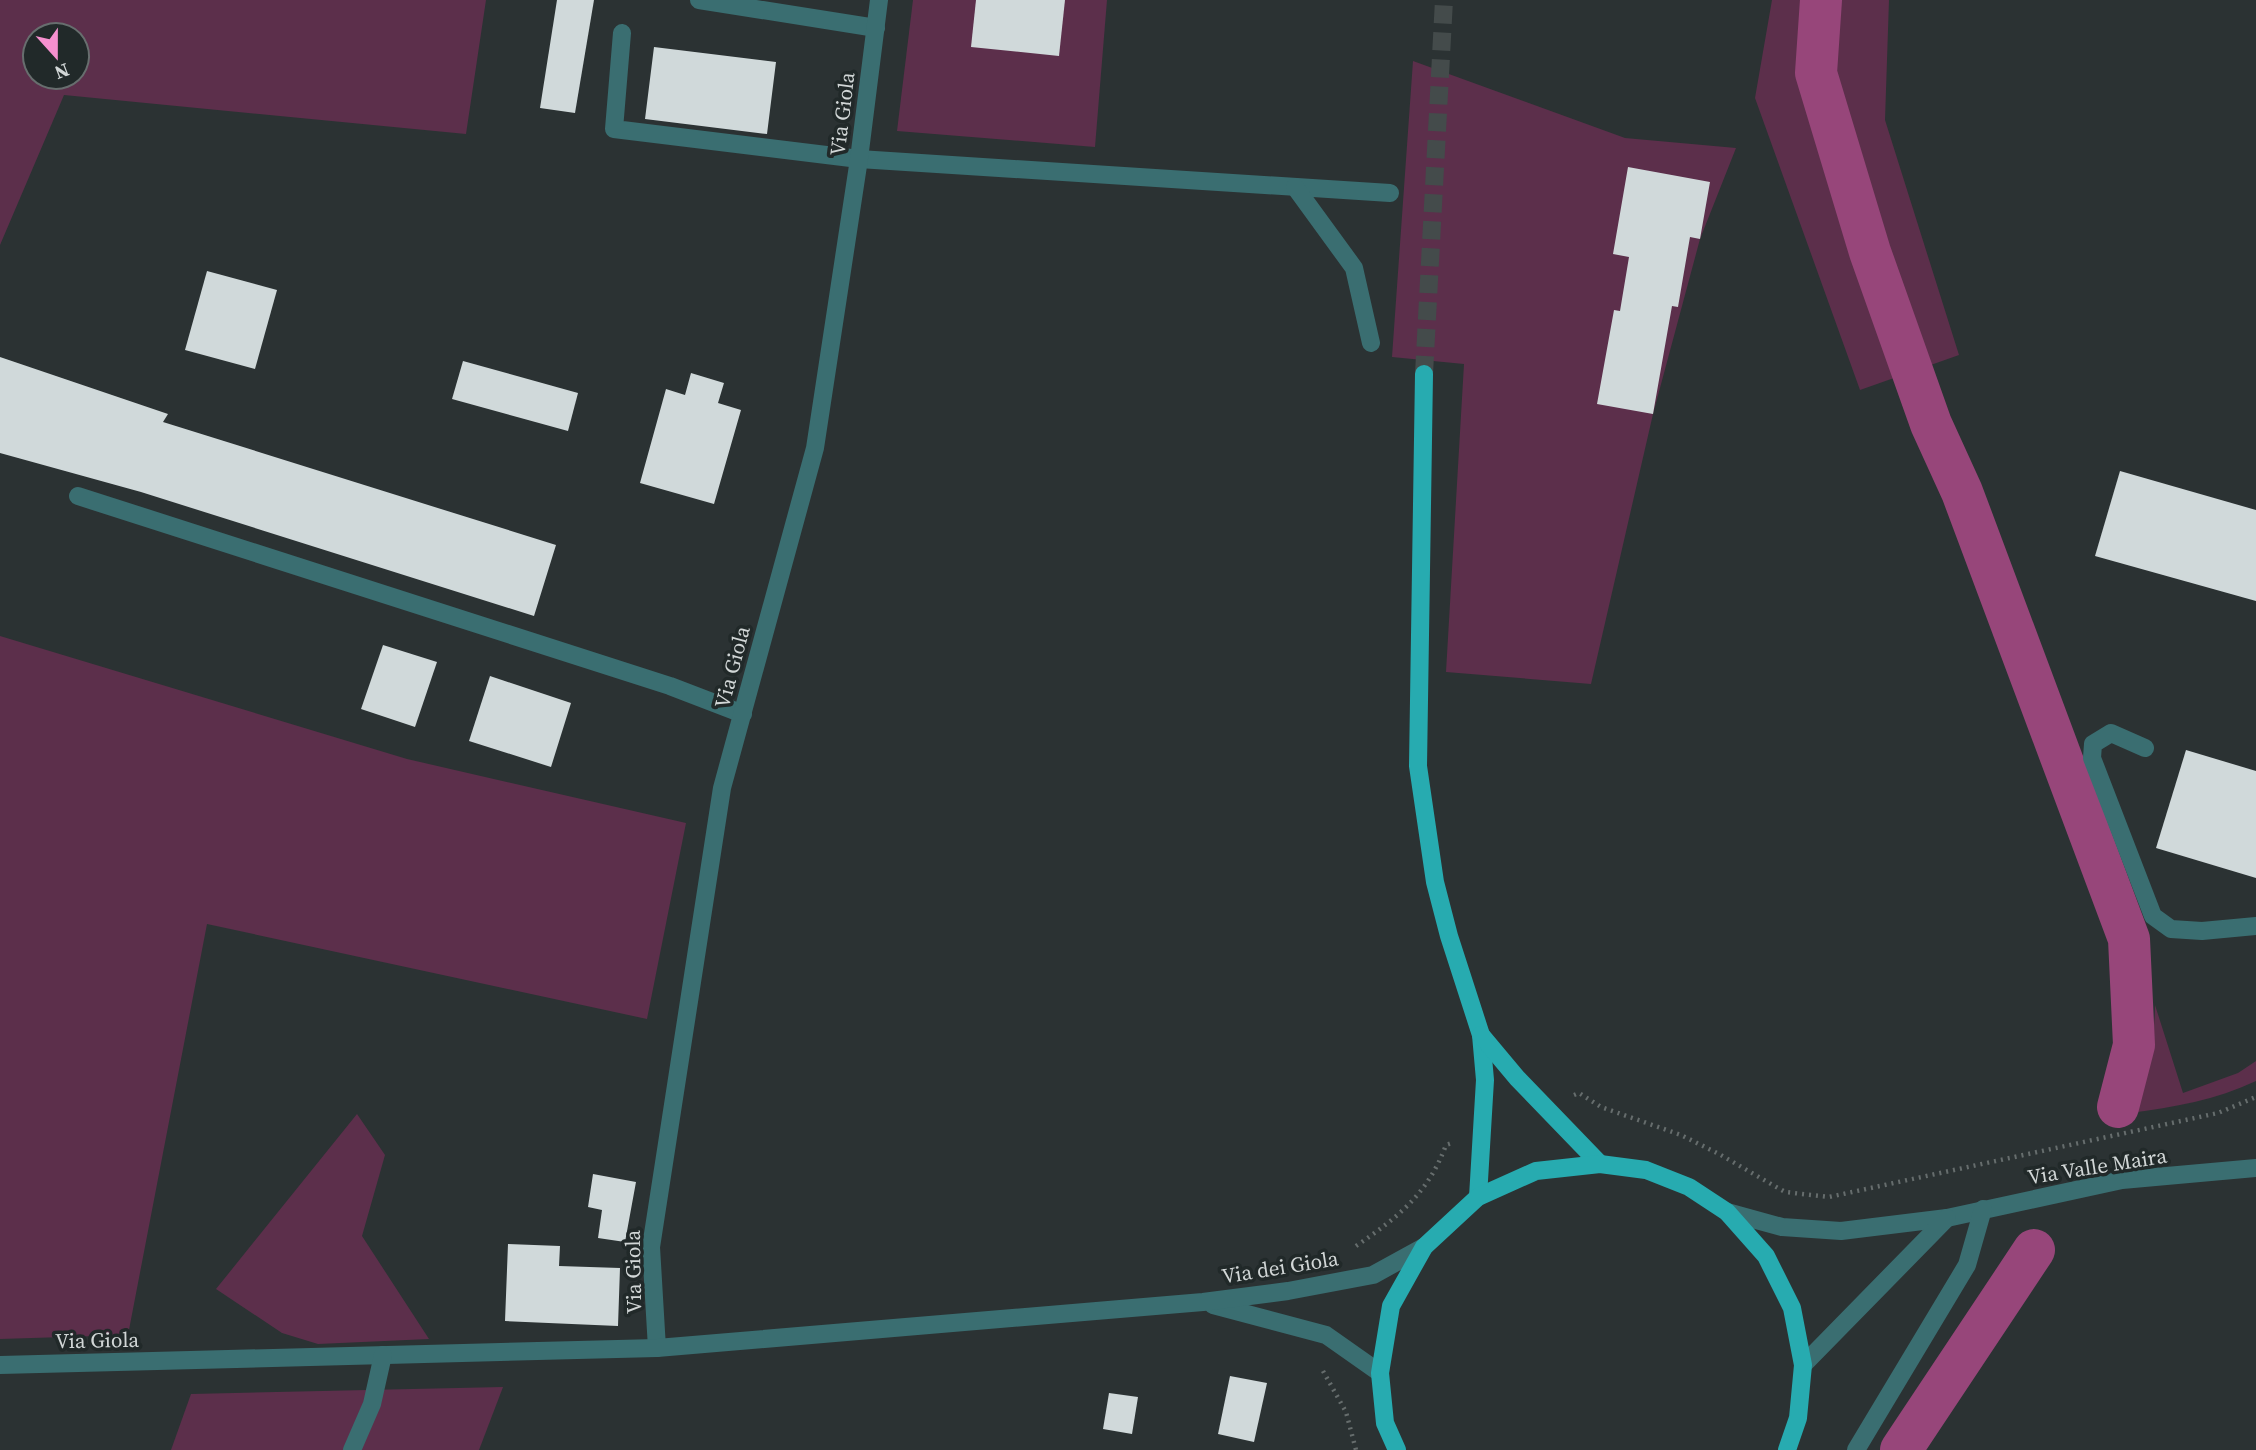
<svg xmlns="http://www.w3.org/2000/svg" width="2256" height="1450" viewBox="0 0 2256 1450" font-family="'Source Serif 4',serif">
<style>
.green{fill:#5c2f4b;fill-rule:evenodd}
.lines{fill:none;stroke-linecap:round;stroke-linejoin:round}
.canal{stroke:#97467a;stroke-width:42}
.building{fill:#d0d9da}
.major-tunnel{stroke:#444b4b;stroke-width:18;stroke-dasharray:18 9;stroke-linecap:butt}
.path{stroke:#666d6d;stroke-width:4.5;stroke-dasharray:2 5;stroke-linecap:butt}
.minor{stroke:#3a6e71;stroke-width:18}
.major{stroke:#27abb0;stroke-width:18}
.labels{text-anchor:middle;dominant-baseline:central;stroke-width:7;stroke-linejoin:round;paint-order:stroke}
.street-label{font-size:21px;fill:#d1d6d6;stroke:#212929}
</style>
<rect width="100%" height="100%" fill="#2b3233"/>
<!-- green -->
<g class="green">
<path d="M 0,0 L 486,0 L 466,134 L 64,95 L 0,245 ZM 35,35 L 77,35 L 77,77 L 35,77 Z"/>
<path d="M 913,0 L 1107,0 L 1095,147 L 897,131 Z"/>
<path d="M 1772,0 L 1889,0 L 1885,120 L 1959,355 L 1860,390 L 1755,98 Z"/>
<path d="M 1413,61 L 1625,138 L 1736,148 L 1700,239 L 1653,414 L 1591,684 L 1446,672 L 1464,364 L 1392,357 Z"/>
<path d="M 0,636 L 407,759 L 686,823 L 647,1019 L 207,924 L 128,1335 L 0,1339 Z"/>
<path d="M 2155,1005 L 2183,1093 L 2238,1073 L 2256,1061 L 2256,1081 C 2216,1100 2174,1107 2130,1113 C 2144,1077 2155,1045 2155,1005 Z"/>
<path d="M 357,1114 L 385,1155 L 362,1236 L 429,1339 L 318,1344 L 282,1333 L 216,1289 Z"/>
<path d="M 503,1387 L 479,1450 L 171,1450 L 191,1394 Z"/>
</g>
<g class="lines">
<!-- canal -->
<g class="canal">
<path d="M 1821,0 L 1816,73 L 1870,252 L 1931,424 L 1962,492 L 2129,939 L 2134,1045 L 2118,1107"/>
<path d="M 1901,1450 L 2034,1250"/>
</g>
</g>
<!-- building -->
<g class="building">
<path d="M 557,0 L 594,0 L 575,113 L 540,108 Z"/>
<path d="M 976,0 L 1065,0 L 1059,56 L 971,47 Z"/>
<path d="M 654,47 L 776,62 L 767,134 L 645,119 Z"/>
<path d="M 1628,167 L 1710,182 L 1700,239 L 1690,237 L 1678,307 L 1672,306 L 1653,414 L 1597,404 L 1614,310 L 1620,311 L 1629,257 L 1613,254 Z"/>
<path d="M 207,271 L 277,290 L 255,369 L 185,350 Z"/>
<path d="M 0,357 L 168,414 L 163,422 L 556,545 L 534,616 L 141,492 L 0,453 Z"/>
<path d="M 463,361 L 578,393 L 568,431 L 452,399 Z"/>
<path d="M 691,373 L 724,383 L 718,403 L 741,410 L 714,504 L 640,483 L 666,389 L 685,395 Z"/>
<path d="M 2120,471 L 2256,510 L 2256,601 L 2095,556 Z"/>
<path d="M 383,645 L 437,662 L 415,727 L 361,709 Z"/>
<path d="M 490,676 L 571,703 L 551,767 L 469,741 Z"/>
<path d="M 2186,750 L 2256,771 L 2256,878 L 2156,848 Z"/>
<path d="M 593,1174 L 636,1182 L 625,1242 L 598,1238 L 602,1210 L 588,1207 Z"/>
<path d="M 508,1244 L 560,1246 L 559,1266 L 620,1268 L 618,1326 L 505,1321 Z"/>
<path d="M 1230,1376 L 1267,1383 L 1254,1442 L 1218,1434 Z"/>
<path d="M 1109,1393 L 1138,1397 L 1132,1434 L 1103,1429 Z"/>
</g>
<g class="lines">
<!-- major-tunnel -->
<path class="major-tunnel" d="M 1424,374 L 1444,0"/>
<!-- path -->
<g class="path">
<path d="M 1574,1095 L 1579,1093 L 1601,1107 L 1681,1135 L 1719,1154 L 1785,1192 L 1829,1197 L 2218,1113 L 2256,1097"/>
<path d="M 1356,1246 C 1397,1218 1428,1194 1446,1145 L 1452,1143"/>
<path d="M 1323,1371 L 1346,1412 L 1356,1450"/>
</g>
<!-- minor -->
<g class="minor">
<path d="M 699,0 L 876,28"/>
<path d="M 622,33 L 614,129 L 859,159 L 1390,193"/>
<path d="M 1295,187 L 1354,268 L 1371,343"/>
<path d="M 78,496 L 670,686 L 743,714"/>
<path d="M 2145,748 L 2111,733 L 2093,744 L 2092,758 L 2153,916 L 2171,929 L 2202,931 L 2256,926"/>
<path d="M 1727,1212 L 1782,1227 L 1841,1231 L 1947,1218 L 2122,1180 L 2256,1168"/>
<path d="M 1213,1305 L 1326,1335 L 1380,1373"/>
<path d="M 657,1348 L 651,1247 L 722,788 L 815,448 L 859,159 L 879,0"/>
<path d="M 0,1365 L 657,1348 L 1203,1302 L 1288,1291 L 1373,1275 L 1424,1247"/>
<path d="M 1803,1365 L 1947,1218"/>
<path d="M 352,1450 L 372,1404 L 383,1355"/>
<path d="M 1856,1450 L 1967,1265 L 1983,1209"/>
</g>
<!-- major -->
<g class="major">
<path d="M 1424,374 L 1418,766 L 1435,882 L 1449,936 L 1481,1035 L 1485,1080 L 1478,1197"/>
<path d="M 1481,1035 L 1517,1078 L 1600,1164"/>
<path d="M 1397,1450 L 1385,1423 L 1380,1373 L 1391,1306 L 1424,1247 L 1478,1197 L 1536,1171 L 1600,1164 L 1646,1170 L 1689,1187 L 1727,1212 L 1766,1256 L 1792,1308 L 1803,1365 L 1798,1418 L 1787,1450"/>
</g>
</g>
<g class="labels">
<!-- street labels -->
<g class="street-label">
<text transform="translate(842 114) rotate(-83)">Via Giola</text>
<text transform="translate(732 667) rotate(-75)">Via Giola</text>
<text transform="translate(2097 1166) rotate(-9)">Via Valle Maira</text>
<text transform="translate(1280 1267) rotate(-9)">Via dei Giola</text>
<text transform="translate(633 1272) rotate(-91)">Via Giola</text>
<text transform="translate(97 1340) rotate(-1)">Via Giola</text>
</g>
</g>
<!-- north arrow -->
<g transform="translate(56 56) rotate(159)"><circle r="33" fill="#212929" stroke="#676e6e" stroke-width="2"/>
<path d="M0-5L12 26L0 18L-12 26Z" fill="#f690cf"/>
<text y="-10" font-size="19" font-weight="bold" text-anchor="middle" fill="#d1d6d6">N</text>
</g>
</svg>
